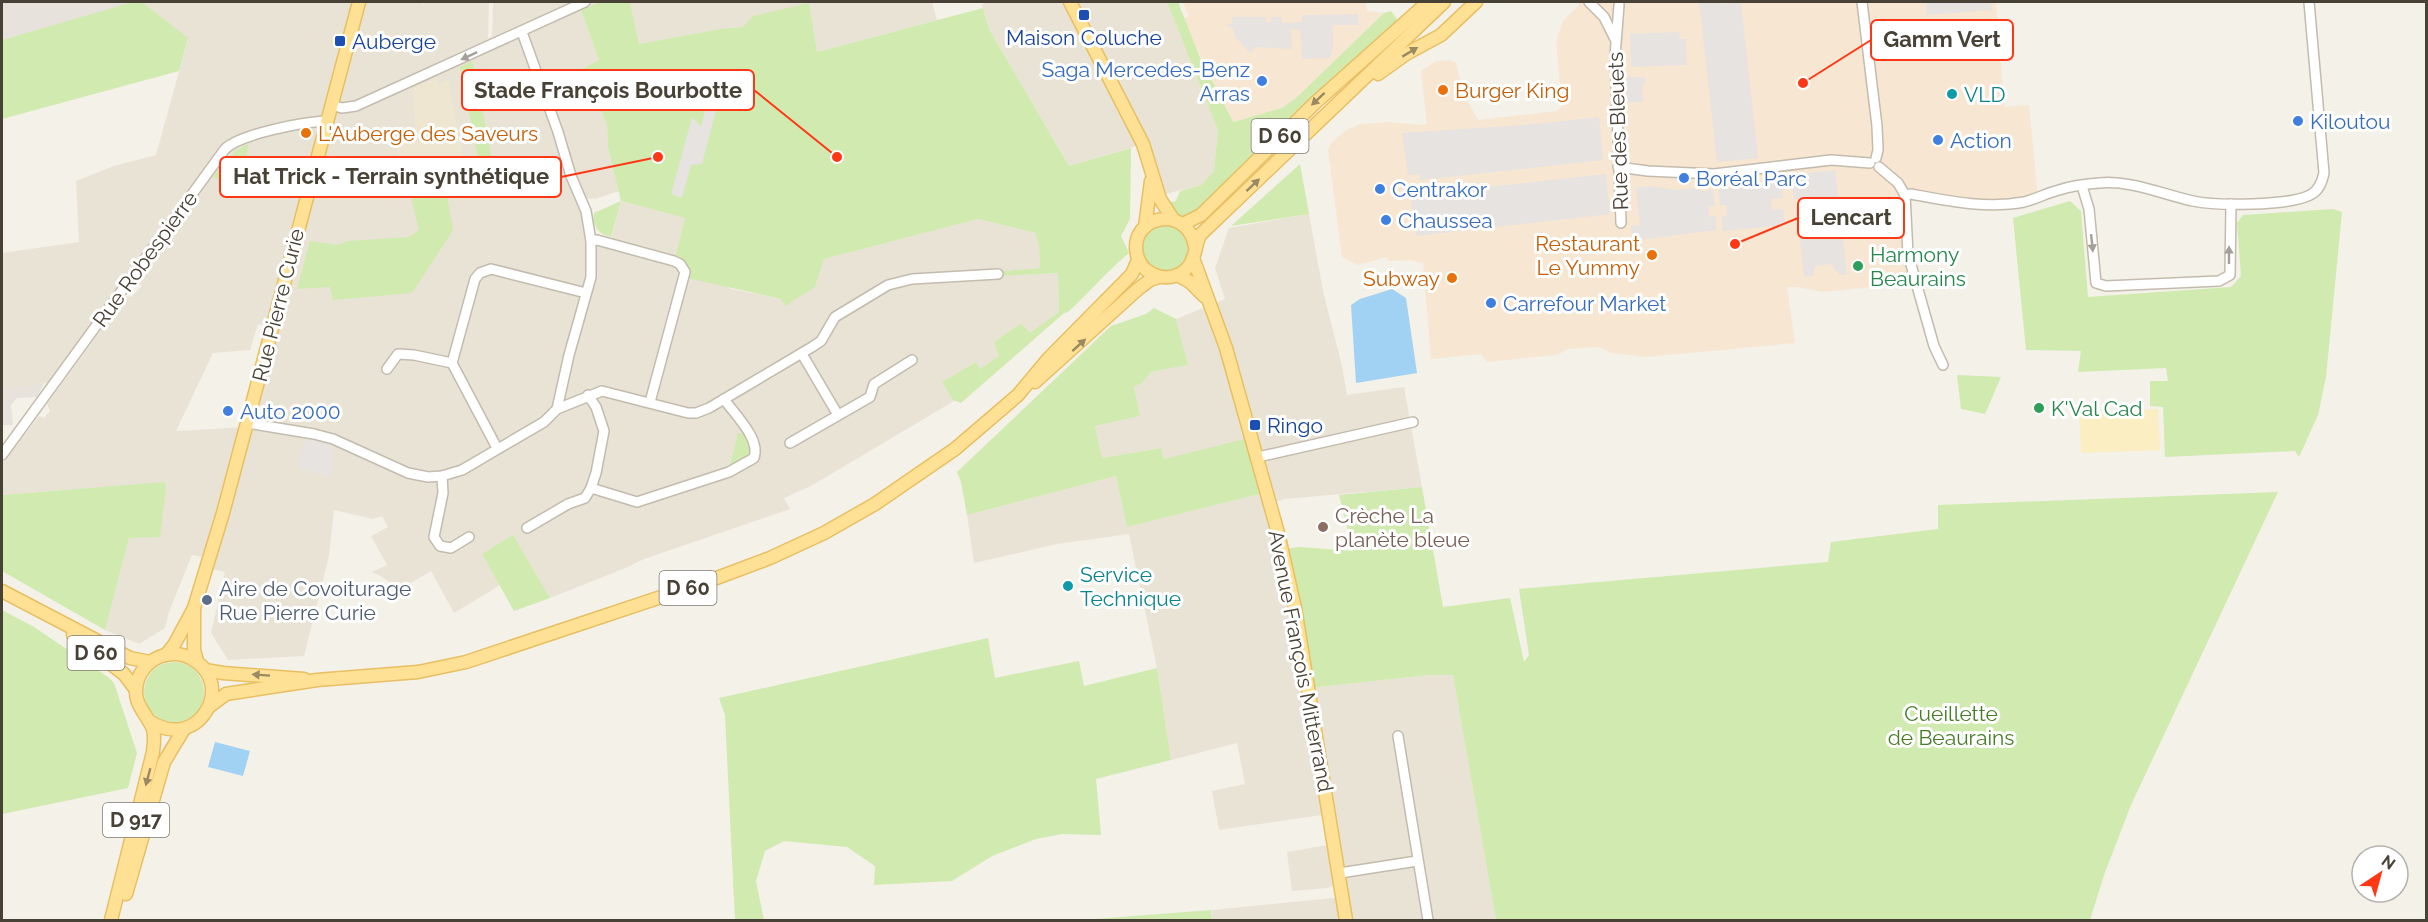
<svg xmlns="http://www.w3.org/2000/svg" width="2428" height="922" viewBox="0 0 2428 922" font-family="Raleway,sans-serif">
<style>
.residential{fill:#e9e3d6;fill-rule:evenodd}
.commercial{fill:#f7e7d2}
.industrial{fill:#e7e2dc}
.education{fill:#eee6d1}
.green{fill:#d0eaaf}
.sand{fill:#faeec2}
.parking{fill:#e6e3e0}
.water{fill:#a2d2f3}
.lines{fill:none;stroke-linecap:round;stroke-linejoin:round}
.minor-casing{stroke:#c3bbad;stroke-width:12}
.major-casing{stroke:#e8bf62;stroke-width:15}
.minor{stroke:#fff;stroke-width:9}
.major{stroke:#ffe196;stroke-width:12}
.oneway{fill:#9a8961}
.oneway2{fill:#a4a09a}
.transit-dot{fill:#1a4fb4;stroke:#fff;stroke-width:2}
.shop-dot{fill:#3f7fe0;stroke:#fff;stroke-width:2}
.food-dot{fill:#e8710a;stroke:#fff;stroke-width:2}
.culture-dot{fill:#0f9aa8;stroke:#fff;stroke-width:2}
.leisure-dot{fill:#2e9e5b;stroke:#fff;stroke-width:2}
.education-dot{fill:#8d6e63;stroke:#fff;stroke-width:2}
.service-dot{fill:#5c6f8a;stroke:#fff;stroke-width:2}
.labels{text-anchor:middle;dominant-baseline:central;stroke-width:6;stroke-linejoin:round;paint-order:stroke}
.shield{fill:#fff;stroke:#7f7a72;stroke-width:1.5}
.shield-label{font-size:20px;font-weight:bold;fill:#484136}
.transit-label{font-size:21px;fill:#164399;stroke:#fff;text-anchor:start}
.shop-label{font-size:21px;fill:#366cbe;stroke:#fff;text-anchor:start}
.food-label{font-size:21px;fill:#c56008;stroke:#fff;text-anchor:start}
.culture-label{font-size:21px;fill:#0d838f;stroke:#fff;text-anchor:start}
.street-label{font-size:21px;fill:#484136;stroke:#fff}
.leisure-label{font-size:21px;fill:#27864d;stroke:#fff;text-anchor:start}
.education-label{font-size:21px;fill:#785e54;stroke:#fff;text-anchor:start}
.service-label{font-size:21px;fill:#4e5e75;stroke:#fff;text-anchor:start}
.park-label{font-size:21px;fill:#477d26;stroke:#fff}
.leader{fill:none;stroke:#ff3714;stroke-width:2}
.callout-dot{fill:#ff3714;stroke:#fff;stroke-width:2}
.callout{fill:#fff;stroke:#ff3714;stroke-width:2}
.callout-label{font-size:22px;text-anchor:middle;font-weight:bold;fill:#484136}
</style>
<rect width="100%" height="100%" fill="#f4f1e8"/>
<!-- residential -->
<g class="residential">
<path d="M 142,2 L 424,2 L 422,5 L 427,2 L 489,2 L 488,38 L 492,37 L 493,2 L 600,2 L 581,10 L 599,60 L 582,69 L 607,124 L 608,147 L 619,191 L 595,199 L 586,198 L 580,193 L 592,241 L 610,243 L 621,201 L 685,218 L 674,260 L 731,289 L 781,299 L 815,287 L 824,259 L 978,219 L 1035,233 L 1039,245 L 1040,268 L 1003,271 L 1002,276 L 1058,273 L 1059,312 L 1030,334 L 1021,323 L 995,341 L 999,356 L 980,369 L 976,362 L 942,382 L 954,401 L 811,486 L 784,498 L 790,509 L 644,559 L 628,567 L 550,598 L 513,536 L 482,554 L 500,585 L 454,613 L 431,571 L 399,590 L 384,578 L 372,572 L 387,565 L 371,536 L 388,527 L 382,516 L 373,519 L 334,510 L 329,556 L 304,656 L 228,660 L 211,633 L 225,572 L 209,568 L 208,558 L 192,555 L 169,612 L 165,628 L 139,644 L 105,630 L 129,538 L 160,536 L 160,534 L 91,488 L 2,495 L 2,464 L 39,416 L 44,418 L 50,411 L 47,404 L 126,296 L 131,297 L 142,286 L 129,280 L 54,384 L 44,383 L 2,390 L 2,253 L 79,242 L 76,181 L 114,166 L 156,155 L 188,39 ZM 258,324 L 273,328 L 246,427 L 176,431 L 213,353 L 250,350 Z"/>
<path d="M 630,2 L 932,2 L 937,20 L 817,52 L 809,4 L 743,27 L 721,29 L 639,44 Z"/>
<path d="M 991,2 L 1167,2 L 1218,130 L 1214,171 L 1201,185 L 1165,194 L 1151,174 L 1143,144 L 1069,166 L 989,29 L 982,4 Z"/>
<path d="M 1309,214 L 1323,291 L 1342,366 L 1347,395 L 1404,387 L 1422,487 L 1284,499 L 1270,504 L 1309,688 L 1429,675 L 1453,675 L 1496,920 L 1212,920 L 1212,910 L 1343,897 L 1340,883 L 1327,888 L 1292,891 L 1287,852 L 1334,844 L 1329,814 L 1219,830 L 1212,791 L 1245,784 L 1237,743 L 1171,760 L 1157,668 L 1129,534 L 1057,544 L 974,563 L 967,515 L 1116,476 L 1127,527 L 1260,494 L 1245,440 L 1164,459 L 1161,448 L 1102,458 L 1095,426 L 1140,416 L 1134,387 L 1142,383 L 1151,372 L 1188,365 L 1176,319 L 1225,299 L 1215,268 L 1229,228 Z"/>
</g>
<!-- commercial -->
<g class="commercial">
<path d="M 1183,2 L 1366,2 L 1367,11 L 1384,13 L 1296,98 L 1282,108 L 1232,122 L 1186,26 L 1184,18 L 1189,16 Z"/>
<path d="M 1580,2 L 1996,2 L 2004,107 L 2029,105 L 2038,198 L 1999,205 L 1905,195 L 1906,262 L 1912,287 L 1873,287 L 1823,292 L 1796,287 L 1787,287 L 1795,343 L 1646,357 L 1611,353 L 1599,347 L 1569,349 L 1556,355 L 1487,362 L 1481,354 L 1431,359 L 1423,263 L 1411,260 L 1389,261 L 1386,257 L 1358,265 L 1342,257 L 1328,150 L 1331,143 L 1345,131 L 1360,124 L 1390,122 L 1421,125 L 1427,124 L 1421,71 L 1436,61 L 1449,60 L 1456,63 L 1463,93 L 1478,120 L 1557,111 L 1562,106 L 1556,41 L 1563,21 L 1578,6 Z"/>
</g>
<!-- industrial -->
<g class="industrial">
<path d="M 2,2 L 133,2 L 133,3 L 2,40 Z"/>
<path d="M 44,383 L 37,397 L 17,398 L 11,405 L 13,425 L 2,425 L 2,390 Z"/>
</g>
<!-- education -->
<path class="education" d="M 436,78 L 439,85 L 448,80 L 467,176 L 395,192 L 388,169 L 400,160 L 396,141 L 416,138 L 413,88 Z"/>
<!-- green -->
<g class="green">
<path d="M 133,2 L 142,2 L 188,38 L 179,71 L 2,119 L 2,40 Z"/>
<path d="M 600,2 L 630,2 L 639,44 L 720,29 L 743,27 L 753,16 L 809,3 L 817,52 L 983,8 L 989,29 L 1069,166 L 1131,148 L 1130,219 L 1121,236 L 1129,253 C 1107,271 1089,293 1068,312 L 1064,313 L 961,403 L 953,400 L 942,382 L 976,362 L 980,369 L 999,356 L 994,342 L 1021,323 L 1030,333 L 1059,312 L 1058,273 L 1002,276 L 1002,271 L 1040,268 L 1039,245 L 1035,233 L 978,219 L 824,259 L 815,287 L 785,306 L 781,299 L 683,277 L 674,261 L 685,218 L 621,201 L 611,237 C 599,235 591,225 594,213 L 621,201 L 608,147 L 607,124 L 582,69 L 599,60 L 581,10 Z"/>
<path d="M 1167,2 L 1178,2 L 1199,55 L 1233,122 L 1282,108 L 1296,98 L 1384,13 L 1391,11 L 1399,22 C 1329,81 1266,145 1201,209 C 1185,220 1177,218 1165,203 L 1176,201 L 1180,191 L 1201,185 L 1214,171 L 1218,130 Z"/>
<path d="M 472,61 L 497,183 L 447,195 L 453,230 L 412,293 L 333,300 L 330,287 L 297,289 L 310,241 L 338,245 L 347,241 L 409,237 L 419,230 L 409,189 L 481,173 L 460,67 Z"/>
<path d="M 248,144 L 244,191 L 213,177 L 235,151 Z"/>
<path d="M 1300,164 L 1309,214 L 1231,226 Z"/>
<path d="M 2070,201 L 2081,211 L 2088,297 L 2231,287 L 2241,276 L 2237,223 L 2243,215 L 2333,209 L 2342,212 L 2326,377 L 2318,415 L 2299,457 L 2295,451 L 2165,457 L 2163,407 L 2150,406 L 2150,381 L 2168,381 L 2166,368 L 2078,372 L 2081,351 L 2026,350 L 2013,218 Z"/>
<circle cx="1165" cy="248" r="23"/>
<path d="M 1154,308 L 1176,319 L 1188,365 L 1151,372 L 1142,383 L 1134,387 L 1140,416 L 1095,426 L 1102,458 L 1161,448 L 1164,459 L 1245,439 L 1260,494 L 1127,527 L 1116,476 L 967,515 L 961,482 L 957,472 L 1111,326 L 1146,314 Z"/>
<path d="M 1957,375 L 2001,377 L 1985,414 L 1961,409 Z"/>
<path d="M 738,433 L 745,434 L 751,443 L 748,457 L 730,466 Z"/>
<path d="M 164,482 L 166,488 L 160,537 L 129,538 L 105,630 L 2,571 L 2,495 Z"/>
<path d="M 1422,487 L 1443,607 L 1510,598 L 1524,662 L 1529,655 L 1519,589 L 1828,562 L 1831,542 L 1938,529 L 1938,505 L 2278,492 L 2131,805 L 2104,875 L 2090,920 L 1496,920 L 1453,675 L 1429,675 L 1309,688 L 1282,549 L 1300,547 L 1353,551 L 1339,495 Z"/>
<path d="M 513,535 L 550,598 L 514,611 L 482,554 Z"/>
<path d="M 2,610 L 34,627 L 108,677 L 114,683 L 137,753 L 128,788 L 2,814 Z"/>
<path d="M 988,638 L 995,678 L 1079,661 L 1084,686 L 1157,668 L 1171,760 L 1096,779 L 1101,835 L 1062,834 L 1036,839 L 992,856 L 952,881 L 874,885 L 875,866 L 847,847 L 784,841 L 765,851 L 756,881 L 764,920 L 735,920 L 725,715 L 719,698 Z"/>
<circle cx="174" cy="692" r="30"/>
<path d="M 1211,910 L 1212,920 L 1082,920 Z"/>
</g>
<!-- sand -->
<path class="sand" d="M 2158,409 L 2160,450 L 2081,453 L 2079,413 Z"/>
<!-- parking -->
<g class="parking">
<path d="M 1699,2 L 1721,2 L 1722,4 L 1725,4 L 1725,2 L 1741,2 L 1758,158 L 1717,162 Z"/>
<path d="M 1926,2 L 1991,2 L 1992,10 L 1927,15 Z"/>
<path d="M 1358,14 L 1358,25 L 1333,25 L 1333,47 L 1331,52 L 1331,58 L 1302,59 L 1300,30 L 1291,29 L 1292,49 L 1256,47 L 1250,53 L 1234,36 L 1234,30 L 1226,24 L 1232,24 L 1232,17 L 1265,17 L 1266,22 L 1272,22 L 1271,17 L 1281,17 L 1282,23 L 1302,22 L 1302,15 Z"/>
<path d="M 1679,32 L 1680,39 L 1686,39 L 1687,65 L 1631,67 L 1630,34 Z"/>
<path d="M 1626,77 L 1645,77 L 1645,84 L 1642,84 L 1643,102 L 1626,102 Z"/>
<path d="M 719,99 L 702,164 L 691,165 L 682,198 L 671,194 L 692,117 L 701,127 L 707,102 Z"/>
<path d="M 1599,117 L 1603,160 L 1420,180 L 1419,174 L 1408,175 L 1402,133 L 1536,124 Z"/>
<path d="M 1835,170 L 1841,218 L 1797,221 L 1796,209 L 1803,207 L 1801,198 L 1794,199 L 1791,175 Z"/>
<path d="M 1606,174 L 1610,214 L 1416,236 L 1409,184 L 1429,183 L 1431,193 Z"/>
<path d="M 1773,176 L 1780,176 L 1783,198 L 1771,199 L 1772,210 L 1783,209 L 1785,225 L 1723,231 L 1721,217 L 1727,215 L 1726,205 L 1720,205 L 1718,190 L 1765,184 Z"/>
<path d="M 1652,186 L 1675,190 L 1696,188 L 1701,191 L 1713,190 L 1715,206 L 1708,207 L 1709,217 L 1716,216 L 1716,230 L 1632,241 L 1631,226 L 1640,225 L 1636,188 Z"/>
<path d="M 1841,221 L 1847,275 L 1840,275 L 1831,264 L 1815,266 L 1813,276 L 1804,277 L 1799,231 L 1813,226 Z"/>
<path d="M 306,438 L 332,445 L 330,452 L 333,453 L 331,477 L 298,468 Z"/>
</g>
<!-- water -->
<g class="water">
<path d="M 1392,289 L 1406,298 L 1417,373 L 1356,383 L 1351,305 L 1360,299 Z"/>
<path d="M 215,742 L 250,751 L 243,776 L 208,767 Z"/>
</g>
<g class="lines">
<!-- minor casing -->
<g class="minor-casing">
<g id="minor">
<path d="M 1589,2 L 1604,17 L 1615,39"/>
<path d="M 1862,2 L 1877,126 L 1878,150 L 1876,158"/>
<path d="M 1619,5 L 1615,56 L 1621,223"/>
<path d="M 522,32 L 558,132 L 571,176 L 586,211 L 591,241 L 591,277 L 569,355 L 557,409"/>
<path d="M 331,105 L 342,108 L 356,106 L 585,2"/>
<path d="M 1618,167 L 1648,171 L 1714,174 L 1831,160 L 1870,163"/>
<path d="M 1879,167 L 1898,183 L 1905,195 L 1908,254 L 1934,346 L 1943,365"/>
<path d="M 2082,186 L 2089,209 L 2096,283 L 2106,286 L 2219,281 L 2230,275 L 2231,204"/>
<path d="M 1905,195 L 1911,194 C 1949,201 1986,209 2024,202 C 2036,199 2047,193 2059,190 C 2071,186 2086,184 2099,183 C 2132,180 2161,194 2193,201 C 2216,206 2289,206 2310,195 C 2319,191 2322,182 2324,173 L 2309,2"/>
<path d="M 591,241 L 597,240 L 674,261 L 680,264 L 685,272 L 650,402"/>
<path d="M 802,354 L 838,415"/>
<path d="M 387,369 L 398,354 L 414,355 L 452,363"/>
<path d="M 247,423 L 314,434 L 333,439 L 408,473 L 428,477 L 442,476 L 462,470 L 544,422 L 557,409 L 602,391 L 688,413 L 696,413 L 709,408 L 812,347 L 821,341 L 835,317 L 888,285 L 912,279 L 998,274"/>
<path d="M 790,443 L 870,397 L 874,384 L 912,360"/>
<path d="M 497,448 L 452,363 L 475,279 L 480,273 L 491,269 L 586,293"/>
<path d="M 2,455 L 225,149 C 240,134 303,122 326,121"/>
<path d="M 1258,457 L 1413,422"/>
<path d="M 442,476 L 443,493 L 434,537 L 440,546 L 451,548 L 469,537"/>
<path d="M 591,488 L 637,502 L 729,472 L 754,458 C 761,439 735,415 724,399"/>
<path d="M 527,528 L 568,504 L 585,498 L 591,488 L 596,473 L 604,431 L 596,407 L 588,395"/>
<path d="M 1398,736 L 1428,920"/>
<path d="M 1340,873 L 1417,861"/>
</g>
</g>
<!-- major casing -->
<g class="major-casing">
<g id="major">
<path d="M 1070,2 L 1143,144 L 1160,199 L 1173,219"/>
<path d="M 1378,74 L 1406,54 L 1441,35 L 1476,2"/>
<path d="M 1183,224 L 1201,215 L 1315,103 L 1428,2"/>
<path d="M 1145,227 L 1151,181"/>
<path d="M 1195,247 C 1188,203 1128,215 1137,255 C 1143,279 1175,285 1189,266 C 1196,257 1195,245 1200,235 L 1444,2"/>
<path d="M 1193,258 L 1226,348 L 1278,533 L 1295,608 L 1346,920"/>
<path d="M 1177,275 L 1190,282 L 1204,296"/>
<path d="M 1035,382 L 1138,289 L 1150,280 L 1159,277"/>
<path d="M 2,591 L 130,658 L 150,662"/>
<path d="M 194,609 L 194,650 L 197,661"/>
<path d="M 73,635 L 124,674 L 136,690"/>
<path d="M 166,655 L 174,645 L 194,608 L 223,513 L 359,2"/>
<path d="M 205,670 L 223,673 L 304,679"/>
<path d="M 210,706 L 226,694 L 317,680 L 418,672 L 466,662 L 706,582 L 770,558 L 824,533 L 875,504 L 955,449 L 1018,395 L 1048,359 L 1132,274 L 1138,260"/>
<path d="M 126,894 L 164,762 L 184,729"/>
<path d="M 111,920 L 153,752 C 154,744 155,736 153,729 C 146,712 132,704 137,683 C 140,669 152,658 165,655 C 174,653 184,654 192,659 C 238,684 197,755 148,720"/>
</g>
</g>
<!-- minor -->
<use href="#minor" class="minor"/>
<!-- major -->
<use href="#major" class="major"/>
</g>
<!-- one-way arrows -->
<defs><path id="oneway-solid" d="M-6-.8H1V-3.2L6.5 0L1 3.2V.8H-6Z" transform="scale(1.5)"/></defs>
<g class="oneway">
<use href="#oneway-solid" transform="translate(1410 52) rotate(-31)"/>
<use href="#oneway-solid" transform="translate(1318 99) rotate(137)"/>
<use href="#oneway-solid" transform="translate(1253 185) rotate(-43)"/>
<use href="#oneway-solid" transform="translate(1079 345) rotate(-42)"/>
<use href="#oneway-solid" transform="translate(261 675) rotate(-176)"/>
<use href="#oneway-solid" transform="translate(148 777) rotate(105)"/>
</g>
<g class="oneway2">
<use href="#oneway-solid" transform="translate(469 56) rotate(155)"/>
<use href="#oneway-solid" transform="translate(2092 243) rotate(84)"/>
<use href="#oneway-solid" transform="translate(2229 255) rotate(-90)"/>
</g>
<!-- markers -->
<g class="transit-dot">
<rect x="1078" y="9" width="12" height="12" rx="3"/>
<rect x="334" y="35" width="12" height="12" rx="3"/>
<rect x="1249" y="419" width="12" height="12" rx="3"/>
</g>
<g class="shop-dot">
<circle cx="1262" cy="81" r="6"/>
<circle cx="2298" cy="121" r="6"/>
<circle cx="1938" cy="140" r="6"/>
<circle cx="1684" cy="178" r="6"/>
<circle cx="1380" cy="189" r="6"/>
<circle cx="1386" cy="220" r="6"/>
<circle cx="1491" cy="303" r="6"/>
<circle cx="228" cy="411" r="6"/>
</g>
<g class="food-dot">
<circle cx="1443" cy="90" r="6"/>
<circle cx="306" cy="133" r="6"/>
<circle cx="1652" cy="255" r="6"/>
<circle cx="1452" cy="278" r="6"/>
</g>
<g class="culture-dot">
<circle cx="1952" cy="94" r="6"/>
<circle cx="1068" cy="586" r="6"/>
</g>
<g class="leisure-dot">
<circle cx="1858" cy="266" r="6"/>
<circle cx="2039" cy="408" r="6"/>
</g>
<circle class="education-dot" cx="1323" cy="527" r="6"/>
<circle class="service-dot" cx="207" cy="600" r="6"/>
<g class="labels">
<!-- shield labels -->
<g class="shield">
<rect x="1251.5" y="119" width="57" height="34" rx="4.5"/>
<rect x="659.5" y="571" width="57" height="34" rx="4.5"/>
<rect x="67.5" y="636" width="57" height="34" rx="4.5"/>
<rect x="103" y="803" width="66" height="34" rx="4.5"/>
</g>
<g class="shield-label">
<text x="1280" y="136">D 60</text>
<text x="688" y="588">D 60</text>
<text x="96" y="653">D 60</text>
<text x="136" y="820">D 917</text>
</g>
<!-- transit labels -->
<g class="transit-label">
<text x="1084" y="37" text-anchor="middle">Maison Coluche</text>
<text x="352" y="41">Auberge</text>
<text x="1267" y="425">Ringo</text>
</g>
<!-- shop labels -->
<g class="shop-label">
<text x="1250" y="69" text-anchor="end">Saga Mercedes-Benz<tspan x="1250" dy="24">Arras</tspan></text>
<text x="2310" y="121">Kiloutou</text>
<text x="1950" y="140">Action</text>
<text x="1696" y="178">Boréal Parc</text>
<text x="1392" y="189">Centrakor</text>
<text x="1398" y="220">Chaussea</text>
<text x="1503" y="303">Carrefour Market</text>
<text x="240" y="411">Auto 2000</text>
</g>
<!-- food labels -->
<g class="food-label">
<text x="1455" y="90">Burger King</text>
<text x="318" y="133">L'Auberge des Saveurs</text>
<text x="1640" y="243" text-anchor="end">Restaurant<tspan x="1640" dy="24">Le Yummy</tspan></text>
<text x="1440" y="278" text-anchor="end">Subway</text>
</g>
<!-- culture labels -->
<g class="culture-label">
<text x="1964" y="94">VLD</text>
<text x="1080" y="574">Service<tspan x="1080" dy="24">Technique</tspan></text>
</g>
<!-- street labels -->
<g class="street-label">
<text transform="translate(1618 131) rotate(-92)">Rue des Bleuets</text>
<text transform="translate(145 259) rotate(-54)">Rue Robespierre</text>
<text transform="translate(278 305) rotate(-76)">Rue Pierre Curie</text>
<text transform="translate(1301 661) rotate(79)">Avenue François Mitterrand</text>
</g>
<!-- leisure labels -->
<g class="leisure-label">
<text x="1870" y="254">Harmony<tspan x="1870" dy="24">Beaurains</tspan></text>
<text x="2051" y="408">K'Val Cad</text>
</g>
<!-- education labels -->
<g class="education-label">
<text x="1335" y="515">Crèche La<tspan x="1335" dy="24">planète bleue</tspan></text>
</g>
<!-- service labels -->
<g class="service-label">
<text x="219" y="588">Aire de Covoiturage<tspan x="219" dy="24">Rue Pierre Curie</tspan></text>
</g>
<!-- park labels -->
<g class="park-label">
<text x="1951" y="713">Cueillette<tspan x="1951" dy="24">de Beaurains</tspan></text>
</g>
</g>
<!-- callouts -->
<path class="leader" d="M1803 83L1871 40M837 157L754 90M658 157L561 177M1735 244L1798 218"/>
<g class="callout-dot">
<circle cx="1803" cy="83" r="6"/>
<circle cx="837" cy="157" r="6"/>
<circle cx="658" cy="157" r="6"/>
<circle cx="1735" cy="244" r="6"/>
</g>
<g class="callout">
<rect x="1871" y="20" width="142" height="40" rx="6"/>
<rect x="462" y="70" width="292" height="40" rx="6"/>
<rect x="220" y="157" width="341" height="40" rx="6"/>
<rect x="1798" y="198" width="106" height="40" rx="6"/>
</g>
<g class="callout-label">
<text x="1942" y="47">Gamm Vert</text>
<text x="608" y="98">Stade François Bourbotte</text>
<text x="391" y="184">Hat Trick - Terrain synthétique</text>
<text x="1851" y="225">Lencart</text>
</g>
<!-- border -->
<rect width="2428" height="922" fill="none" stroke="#484136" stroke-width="6"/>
<!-- north arrow -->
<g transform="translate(2380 874) rotate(36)"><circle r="28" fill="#ffffff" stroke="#b6b3af" stroke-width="1.5"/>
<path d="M0-4.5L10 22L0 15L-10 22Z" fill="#ff3714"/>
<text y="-9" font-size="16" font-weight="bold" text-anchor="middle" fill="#484136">N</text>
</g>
</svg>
